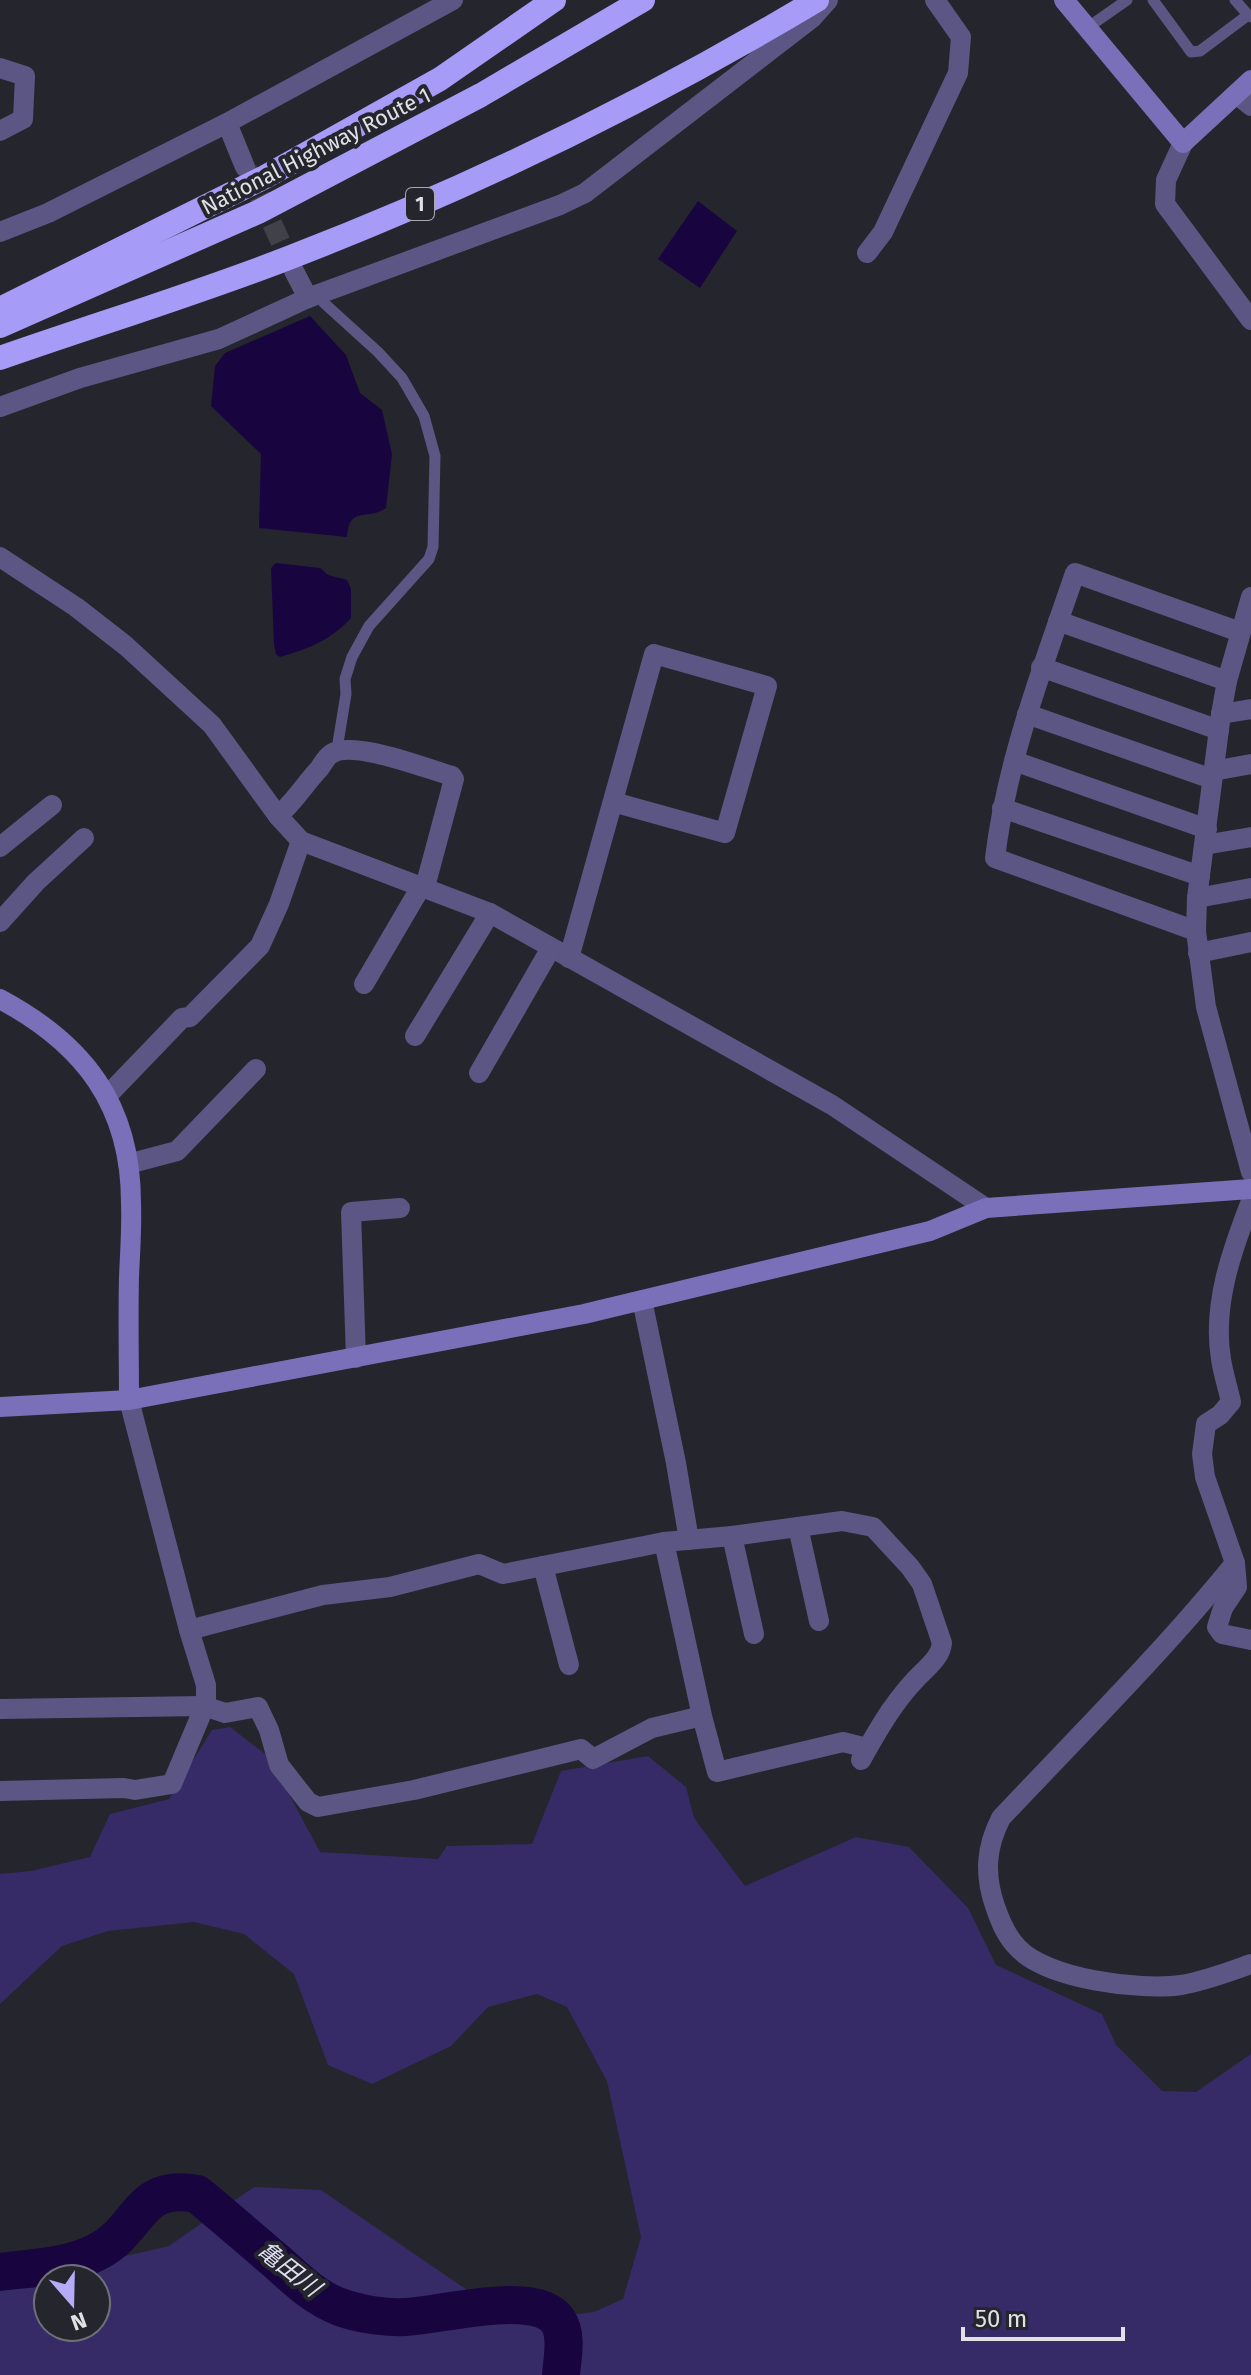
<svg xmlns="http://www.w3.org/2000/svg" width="1251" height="2375" viewBox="0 0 1251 2375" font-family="'Fira Sans','Noto Sans JP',sans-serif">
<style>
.green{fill:#362b66;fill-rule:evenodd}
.water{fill:#180540}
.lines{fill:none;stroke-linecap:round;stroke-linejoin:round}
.river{stroke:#180540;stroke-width:38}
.street-tunnel{stroke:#414149;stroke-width:20;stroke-dasharray:20 10;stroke-linecap:butt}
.lane{stroke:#5b5684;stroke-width:11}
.street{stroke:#5b5684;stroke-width:20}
.secondary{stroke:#7970b9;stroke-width:20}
.highway{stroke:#a69bf6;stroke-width:24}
.labels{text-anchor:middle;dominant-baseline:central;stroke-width:8;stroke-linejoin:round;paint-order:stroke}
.shield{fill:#25252d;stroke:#a8a8ae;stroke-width:2}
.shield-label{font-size:20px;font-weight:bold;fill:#e0e0e5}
.street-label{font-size:22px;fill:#e0e0e5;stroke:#25252d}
.water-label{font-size:24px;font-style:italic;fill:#dfdef2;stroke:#25252d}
</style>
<rect width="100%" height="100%" fill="#25252d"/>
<!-- green -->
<path class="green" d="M 230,1727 L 269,1757 L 320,1852 L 438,1859 L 447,1846 L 532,1844 L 561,1771 L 648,1756 L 686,1787 L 694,1818 L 745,1886 L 856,1837 L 909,1847 L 968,1908 L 996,1965 L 1102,2014 L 1116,2045 L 1162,2091 L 1196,2092 L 1251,2054 L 1251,2375 L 0,2375 L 0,2285 L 169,2246 L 254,2187 L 321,2190 L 514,2322 L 594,2312 L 623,2299 L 641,2237 L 607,2081 L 567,2007 L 537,1994 L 488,2007 L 451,2046 L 372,2084 L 328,2065 L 294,1974 L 244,1934 L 194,1922 L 108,1931 L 62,1946 L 0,2004 L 0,1874 L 31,1871 L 90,1857 L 110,1814 L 169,1799 L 212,1730 ZM 48,2279 L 96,2279 L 96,2327 L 48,2327 Z"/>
<!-- water -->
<g class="water">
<path d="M 698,201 L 737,231 L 700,288 L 658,259 Z"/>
<path d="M 310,316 L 346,355 L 360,393 L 382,410 L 392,454 L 386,508 C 368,521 349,505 347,537 L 259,528 L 261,454 L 211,406 L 215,366 L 225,353 Z"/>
<path d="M 276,563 L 320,568 L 328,575 L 347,580 L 351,589 L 351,618 C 331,640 308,649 280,657 L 276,654 L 274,644 L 271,568 Z"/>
</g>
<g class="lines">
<!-- river -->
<path class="river" d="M 0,2272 C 32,2268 68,2267 97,2252 C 141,2230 137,2182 197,2194 C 224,2216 250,2239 276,2261 C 295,2278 315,2298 340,2307 C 359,2314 385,2318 405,2317 C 440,2316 536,2288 558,2321 C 568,2336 562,2359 561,2375"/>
<!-- street-tunnel -->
<path class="street-tunnel" d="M 247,169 L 294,271"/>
<!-- lane -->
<g class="lane">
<path d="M 1153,0 L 1191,52 L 1200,51 L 1248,15 L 1251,17"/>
<path d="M 1235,0 L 1248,15"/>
<path d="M 1087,28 L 1127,0"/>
<path d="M 319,294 L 324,303 L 378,352 L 402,378 L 424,416 L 435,456 L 433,547 L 429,559 L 369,626 L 352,657 L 345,679 L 346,694 L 338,743 L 340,750"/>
</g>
<!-- street -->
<g class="street">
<path d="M 0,68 L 25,76 L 23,119 L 0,131"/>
<path d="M 1236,94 L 1251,106"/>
<path d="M 227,123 L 245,167"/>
<path d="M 1183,143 L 1166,180 L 1165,204 L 1251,320"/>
<path d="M 0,232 L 48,213 L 227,123 L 453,0"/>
<path d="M 867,253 L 883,232 L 958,73 L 961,37 L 935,0"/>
<path d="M 294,271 L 308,298"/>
<path d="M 0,407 L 80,378 L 219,339 L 308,298 L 560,205 L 585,193 L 812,18 L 828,0"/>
<path d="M 0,557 L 76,607 L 126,646 L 212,725 L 278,816 L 301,841 L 490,913 L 832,1105 L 986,1208"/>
<path d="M 1251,597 L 1227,681 L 1221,714 L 1197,898 L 1196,931 L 1206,1007 L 1251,1172"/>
<path d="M 1058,621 L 1227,681"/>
<path d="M 1041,667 L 1219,730"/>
<path d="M 1027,714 L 1212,779"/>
<path d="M 1221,714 L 1251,709"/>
<path d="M 1014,761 L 1207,829"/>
<path d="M 1213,771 L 1251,764"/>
<path d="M 1002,808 L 1200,876"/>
<path d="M 278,816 C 294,802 305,784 319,769 C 323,764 326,757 331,754 C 352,739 427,769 452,776 L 454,779 L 425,887"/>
<path d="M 1204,845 L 1251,837"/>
<path d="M 0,847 L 52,805"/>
<path d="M 1197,898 L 1251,888"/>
<path d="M 0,922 L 36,882 L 84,838"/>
<path d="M 1196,931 L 995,858 C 1007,759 1043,667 1075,573 L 1240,632"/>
<path d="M 1198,953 L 1251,942"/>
<path d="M 569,958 L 654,654 L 767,686 L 725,833 L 613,802"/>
<path d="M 364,984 L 422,885"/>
<path d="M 415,1036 L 490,913"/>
<path d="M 479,1073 L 551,948"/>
<path d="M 107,1096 L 182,1018 L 190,1017 L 260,946 L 279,904 L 301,841"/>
<path d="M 128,1164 L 177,1151 L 256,1069"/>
<path d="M 1251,1201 C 1232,1250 1212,1305 1221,1359 C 1223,1373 1228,1388 1231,1402 L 1220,1415 L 1206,1424 L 1202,1454 L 1205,1477 L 1235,1563 C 1162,1653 1080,1734 1001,1818 C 986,1847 984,1874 995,1906 C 1000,1921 1006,1936 1018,1948 C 1047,1979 1140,1991 1181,1985 C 1205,1981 1228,1972 1251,1964"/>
<path d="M 642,1300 L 676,1463 L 689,1540"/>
<path d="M 356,1358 L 351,1212 L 400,1208"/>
<path d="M 798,1527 L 819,1621"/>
<path d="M 732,1536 L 754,1634"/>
<path d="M 664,1542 L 702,1716 L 717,1772 L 843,1742 L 867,1748"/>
<path d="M 1235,1563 L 1237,1587 L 1223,1608 L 1217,1627 L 1222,1634 L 1251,1640"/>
<path d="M 543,1566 L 569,1665"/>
<path d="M 189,1630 L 323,1595 L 390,1587 L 479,1564 L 503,1574 L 664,1542 L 732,1536 L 842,1521 L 873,1527 L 910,1567 L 922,1584 L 942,1643 C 941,1654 933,1662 926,1669 C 897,1696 880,1726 861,1760"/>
<path d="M 0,1709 L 204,1706 L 225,1713 L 258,1707 L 269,1730 L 279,1765 L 308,1802 L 318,1807 L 414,1790 L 581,1749 L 593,1759 L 652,1728 L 702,1716"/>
<path d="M 0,1791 L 124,1788 L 135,1790 L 172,1784 L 206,1703 L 206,1685 L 189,1630 L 129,1400"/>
</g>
<!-- secondary -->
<g class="secondary">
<path d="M 1064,0 L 1183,143 L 1251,80"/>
<path d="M 0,999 C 84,1044 131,1105 131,1203 C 132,1228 130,1252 129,1277 C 128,1318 129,1359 129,1400"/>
<path d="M 0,1407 L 129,1400 L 584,1314 L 930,1231 L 986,1208 L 1251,1189"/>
</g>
<!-- highway -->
<g class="highway">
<path d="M 2,308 L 265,177 L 440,79 L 554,0"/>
<path d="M 0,326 L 258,212 L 481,95 L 643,0"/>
<path d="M 0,358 C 97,324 196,294 291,257 C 473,187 650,100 817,0"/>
</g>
</g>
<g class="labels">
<!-- shield labels -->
<rect class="shield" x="406" y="188" width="28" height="32" rx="6"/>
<g class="shield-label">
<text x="420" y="204">1</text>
</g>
<!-- street labels -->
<g class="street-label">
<text transform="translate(316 151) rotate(-27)">National Highway Route 1</text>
</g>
<!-- water labels -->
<g class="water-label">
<text transform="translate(289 2269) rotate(38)">亀田川</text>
</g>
</g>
<!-- north arrow -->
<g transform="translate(72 2303) rotate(160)"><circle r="38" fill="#25252d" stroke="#707077" stroke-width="2"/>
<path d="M0-6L14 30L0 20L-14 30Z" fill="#b4acf9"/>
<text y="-12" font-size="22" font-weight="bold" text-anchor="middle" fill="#e0e0e5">N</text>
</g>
<!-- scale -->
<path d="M963 2327v12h160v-12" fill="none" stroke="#e0e0e5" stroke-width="4"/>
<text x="975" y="2327" font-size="24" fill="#e0e0e5" stroke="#25252d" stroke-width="6" paint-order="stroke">50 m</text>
</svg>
